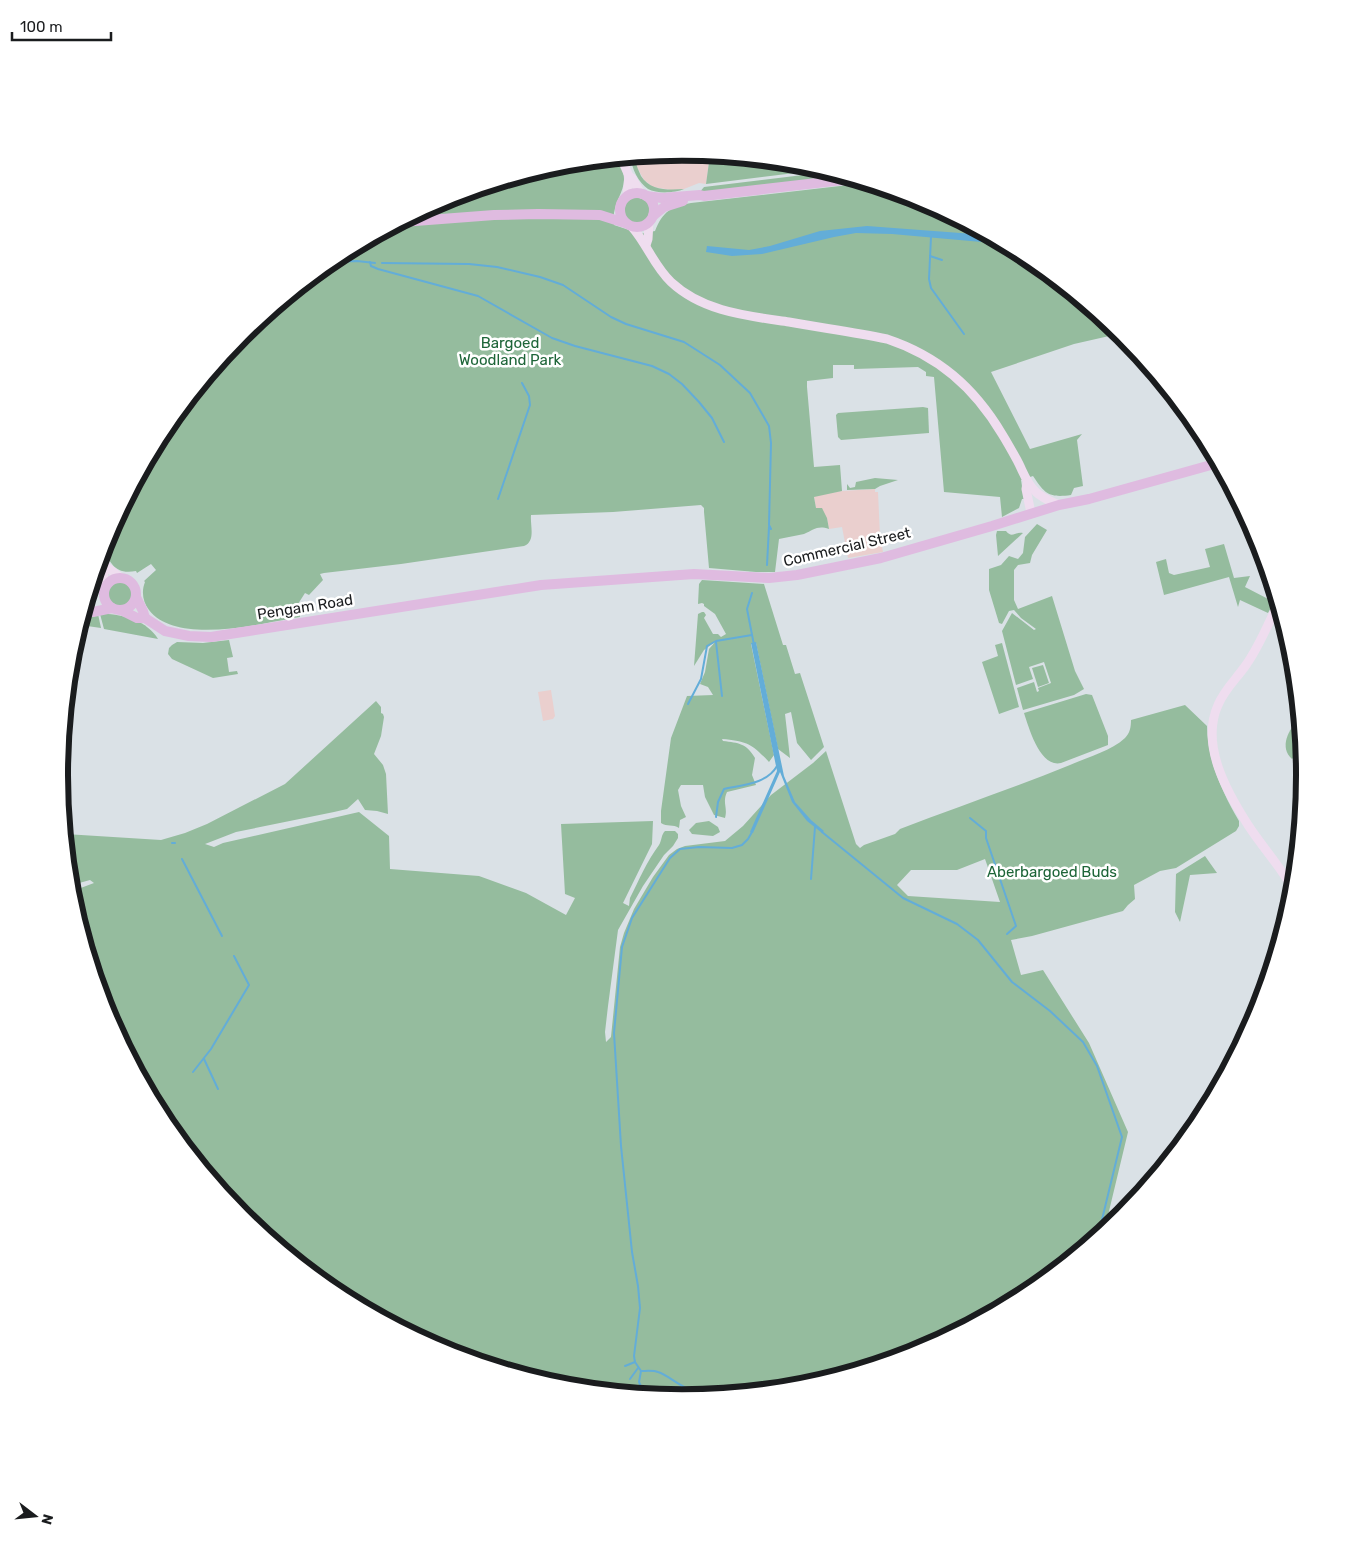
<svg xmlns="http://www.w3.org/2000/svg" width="1364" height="1551" viewBox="0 0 1364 1551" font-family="Rubik,sans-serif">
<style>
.commercial{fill:#eacfce}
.green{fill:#95bc9e;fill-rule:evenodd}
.water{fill:#63add8}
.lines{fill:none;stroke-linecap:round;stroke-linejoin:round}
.stream{stroke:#63add8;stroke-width:2}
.secondary{stroke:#efddef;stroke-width:9}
.primary{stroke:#dfbbe0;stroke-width:10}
.labels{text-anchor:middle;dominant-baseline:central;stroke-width:5;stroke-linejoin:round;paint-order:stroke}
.park-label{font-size:15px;fill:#1d6538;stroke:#fff}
.street-label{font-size:15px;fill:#1a1c1e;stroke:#fff}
.rim{fill:none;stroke:#1a1c1e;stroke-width:6}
</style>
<rect width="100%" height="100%" fill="#dae1e6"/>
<!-- commercial -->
<g class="commercial">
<path d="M 682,152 L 710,155 L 706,184 L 699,183 L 684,189 L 672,190 L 653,187 L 644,180 L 633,160 L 633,157 Z"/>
<path d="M 875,489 L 875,492 L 878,492 L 880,536 L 883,552 L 848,558 L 842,527 L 829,529 L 827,518 L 816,509 L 814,496 L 842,491 Z"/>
<path d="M 551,690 L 555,716 L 553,719 L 543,721 L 538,692 Z"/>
</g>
<!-- green -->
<g class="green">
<path d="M 710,155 L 804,164 L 829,172 L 803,172 L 706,184 Z"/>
<path d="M 631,157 L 633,157 L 633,160 L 636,161 C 636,166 639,171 641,176 C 650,191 669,190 684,189 C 675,193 657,194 648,189 C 639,183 631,168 631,157 Z"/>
<path d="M 617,159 C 636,189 610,196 614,225 L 629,230 L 635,235 L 655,231 C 663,211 671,207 691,203 L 866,183 L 921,200 L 1028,257 L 1124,337 L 1120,338 L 1118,334 L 1074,344 L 991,372 L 1030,449 L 1082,434 L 1077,440 L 1083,486 L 1074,488 L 1071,495 C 1049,498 1045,494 1033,476 L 1021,480 L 1024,499 L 1022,499 L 1019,508 L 1002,517 L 1000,497 L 944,492 L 934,377 L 926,376 L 926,372 L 918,367 L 854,369 L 854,365 L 833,365 L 833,378 L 807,381 L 807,387 L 814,467 L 840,465 L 842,491 L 814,497 L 816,508 L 822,508 L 827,518 L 829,529 C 817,525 814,530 804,534 C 796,536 787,537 779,539 L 775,572 L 756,572 L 709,568 L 704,512 L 704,508 L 701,505 L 613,512 L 531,515 C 530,526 536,541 524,546 L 401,564 L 324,573 L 320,574 L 323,580 L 309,595 L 305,593 L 298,604 L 300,617 C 262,623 177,646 149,610 C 143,602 141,592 145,582 L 144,581 L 156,570 L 151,564 L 137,573 L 136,571 C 115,575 110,563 103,547 L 106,537 L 164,429 L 242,335 L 336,257 L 444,200 L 561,164 Z"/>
<path d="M 803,175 L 841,176 L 699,193 L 704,187 Z"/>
<circle cx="637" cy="210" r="13"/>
<path d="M 923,407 L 928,408 L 929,433 L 841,440 L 838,437 L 836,415 L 838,413 Z"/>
<path d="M 875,478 L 898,480 L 880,486 L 875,489 L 847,490 L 847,484 L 850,488 L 855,487 L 856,482 Z"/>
<path d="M 1037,524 L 1047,530 L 1032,555 L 1030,563 L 1018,565 L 1014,570 L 1014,600 L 1018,609 L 1052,596 L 1075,671 L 1084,689 L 1074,695 L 1023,710 L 1017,688 L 1034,682 L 1037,692 L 1039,691 L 1038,688 L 1051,683 L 1044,662 L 1029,667 L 1033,679 L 1016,685 L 1002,631 L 1012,613 L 1034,630 L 1036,629 L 1021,618 L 1014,610 L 1009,611 L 1002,624 L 999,623 L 989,590 L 989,569 L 1001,565 L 1009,556 L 1018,559 L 1023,553 L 1025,537 Z"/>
<path d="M 997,531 L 1006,531 C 1012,539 1016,531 1023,533 L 998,556 L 996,535 Z"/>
<path d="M 1224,544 L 1234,578 L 1250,576 L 1245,587 L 1274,602 L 1268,613 L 1240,600 L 1238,607 L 1229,577 L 1164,595 L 1156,562 L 1166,559 L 1169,573 L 1174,575 L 1210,567 L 1205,549 Z"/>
<path d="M 702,580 L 764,584 L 783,645 L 786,645 L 795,674 L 800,673 L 824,747 L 811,760 L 797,743 L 791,712 L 785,714 L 790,758 L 778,749 L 756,643 L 751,644 L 774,755 L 769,762 C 752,744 747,741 722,739 L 723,741 C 739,743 746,743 755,758 L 752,775 L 756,785 L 727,792 C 722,803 728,807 725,818 L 714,815 L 705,797 L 703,785 L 681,785 L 678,790 L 681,806 L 686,817 L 680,820 L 679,828 C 673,824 667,827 661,823 L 661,811 L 671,738 L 687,696 L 713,695 L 708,687 L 700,684 L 705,672 L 709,649 L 716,641 L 704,650 L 694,666 L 698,614 L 702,612 L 704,612 L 706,615 L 704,618 L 713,634 L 718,634 L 721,637 L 726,634 L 715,614 L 704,606 L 704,604 L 702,603 L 698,604 L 699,584 Z"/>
<circle cx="120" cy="594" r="12"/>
<path d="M 98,614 L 101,628 L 80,625 L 82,618 Z"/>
<path d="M 100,614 C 120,613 147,620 158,639 L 104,629 Z"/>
<path d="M 229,640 L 233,657 L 227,658 L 229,672 L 237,671 L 238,674 L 213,678 L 172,659 L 168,654 L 169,648 L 172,645 L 177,642 L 203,643 Z"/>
<path d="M 1002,643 L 1019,707 L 999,714 L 982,662 L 998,656 L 995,645 Z"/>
<path d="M 1043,665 L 1049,683 L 1038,687 L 1032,668 Z"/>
<path d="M 1086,694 L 1092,695 L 1108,736 L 1108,745 L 1061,763 C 1040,768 1029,728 1024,713 Z"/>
<path d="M 376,701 L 381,707 L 381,713 L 383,714 L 384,717 L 381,736 L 374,754 L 383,765 L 386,774 L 388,814 L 377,811 L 365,810 L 358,799 L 347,809 L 334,812 L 236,832 L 205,844 L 214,847 L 223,843 L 359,812 L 389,836 L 390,869 L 479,876 L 526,893 L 566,915 L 575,898 L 565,894 L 561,824 L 653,821 L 652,844 L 623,903 L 629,906 L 630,898 C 639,880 647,861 659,845 C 662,840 661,835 665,831 L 675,831 L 678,834 L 678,838 L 673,846 L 664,855 L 643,886 L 618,930 L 608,1006 L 605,1032 L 606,1042 L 611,1037 L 620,947 L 624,933 L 634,909 L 653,877 L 669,855 L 677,849 L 685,846 L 725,841 L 743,826 L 771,795 L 813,763 L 826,751 L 856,844 L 860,848 L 864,845 L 895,834 L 900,829 C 957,807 1014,788 1070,765 C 1088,757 1111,751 1125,738 C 1130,733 1131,727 1131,720 L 1185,705 L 1207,726 C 1207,759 1222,792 1239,821 L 1239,826 L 1236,831 L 1176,868 L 1160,871 L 1134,885 L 1135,899 L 1128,905 L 1123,911 L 1032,936 L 1011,940 L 1021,975 L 1043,970 L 1089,1043 L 1128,1132 L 1104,1232 L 1028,1294 L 920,1351 L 803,1387 L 682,1399 L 560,1387 L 443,1351 L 336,1294 L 241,1216 L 164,1122 L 106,1014 L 70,892 L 94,883 L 90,880 L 72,885 L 69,884 L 65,834 L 161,840 L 185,833 L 207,824 L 285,784 ZM 985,859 L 1000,902 L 908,896 L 897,885 L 911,870 L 957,870 Z"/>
<path d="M 1300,720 L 1303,748 L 1292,759 C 1279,748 1288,728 1300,720 Z"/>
<path d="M 709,821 L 718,827 L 720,832 L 713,836 L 692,834 L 689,830 L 696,823 Z"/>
<path d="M 1205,856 L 1217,873 L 1190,875 L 1180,922 L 1175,912 L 1176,874 Z"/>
</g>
<!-- water -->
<g class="water">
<path d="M 867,226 L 987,235 L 1004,244 L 892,234 L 856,233 L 834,237 L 762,254 L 732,256 L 706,252 L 707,246 L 749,250 L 770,246 L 820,231 Z"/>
<path d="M 756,642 L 784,776 L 795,802 L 811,820 L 824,831 L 822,833 L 807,821 L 792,802 L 780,772 L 753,833 L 750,832 L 777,771 L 751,643 Z"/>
</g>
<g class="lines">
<!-- stream -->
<g class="stream">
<path d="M 931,237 L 929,279 L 931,288 L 964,334"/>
<path d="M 930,256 L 942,260"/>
<path d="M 330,262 L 357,261 L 375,263"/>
<path d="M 370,262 L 371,266 L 378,269 L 478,296 L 552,338 L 575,346 L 652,366 L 669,374 L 682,384 L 699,402 L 712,418 L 724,442"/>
<path d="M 382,263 L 469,264 L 497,267 L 540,277 L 563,285 L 611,317 L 626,324 L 684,342 L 720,365 L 750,393 L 769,426 L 771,443 L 769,525 L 771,529"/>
<path d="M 498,499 L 530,405 L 529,396 L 522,383"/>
<path d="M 767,565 L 769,527"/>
<path d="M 752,593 L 747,609 L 754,645"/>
<path d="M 716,642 L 722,696"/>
<path d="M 688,704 L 701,679 L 707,646 L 716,641 L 752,635"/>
<path d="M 716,817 L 718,802 L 724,789 C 742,785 767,784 777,766"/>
<path d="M 970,818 L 986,831 L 986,838 L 1016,926 L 1007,934"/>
<path d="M 822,832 L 903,898 L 957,924 L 978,940 L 1012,982 L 1050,1011 L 1083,1042 L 1097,1066 L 1122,1137 L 1098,1236"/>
<path d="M 172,843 L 175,843"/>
<path d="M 182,859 L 222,936"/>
<path d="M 811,879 L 815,827"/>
<path d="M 204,1059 L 218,1089"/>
<path d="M 193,1072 L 211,1049 L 249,985 L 234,956"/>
<path d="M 625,1366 L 635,1362"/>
<path d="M 641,1371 L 639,1382 L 645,1395"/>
<path d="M 630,1379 L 638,1368"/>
<path d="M 703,1387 C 688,1397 672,1376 658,1372 C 653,1370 646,1371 641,1371 L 635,1362 L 634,1356 L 640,1308 L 638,1286 L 632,1252 L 621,1146 L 614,1033 L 622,947 L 632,918 L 670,858 L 680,849 L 699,847 L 732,848 L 742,845 L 748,839 L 752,832"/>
</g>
<!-- secondary -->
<g class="secondary">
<path d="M 621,158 L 629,176 L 632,178 L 641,194"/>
<path d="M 627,196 L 629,176"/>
<path d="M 632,227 C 647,244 654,266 671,282 C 703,312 748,316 789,322 C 822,328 854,332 887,339 C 938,356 974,387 1002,434 C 1007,442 1012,451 1017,460 C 1023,471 1026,483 1036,492 C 1042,498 1052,502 1059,505"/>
<path d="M 646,245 L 648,239 L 649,222"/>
<path d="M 1027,483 L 1026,489 L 1031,513"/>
<path d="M 101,556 C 104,566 103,577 105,587"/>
<path d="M 103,564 L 121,578"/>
<path d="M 1278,604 C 1268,624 1259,647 1246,665 C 1237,678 1224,690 1218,705 C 1200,745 1227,792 1248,825 C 1263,848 1281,867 1294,891"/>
</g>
<!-- primary -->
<g class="primary">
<circle cx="637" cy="210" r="17"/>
<path d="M 646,196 L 662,198 L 700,195 L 704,196 L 852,179"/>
<path d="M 653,216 L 664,207 L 683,201"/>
<path d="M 402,222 L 494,215 L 538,214 L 600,215 L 625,223"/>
<circle cx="120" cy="594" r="16"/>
<path d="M 136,597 L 143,611 L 145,618"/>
<path d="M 121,610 L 137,618 L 145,618 L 165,631 L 189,636 L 211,637 L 541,585 L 694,574 L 769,578 L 797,575 L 881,558 L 992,526 L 1059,505 L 1089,499 L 1218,463"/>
<path d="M 83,613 L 89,611 L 93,612 L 112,608"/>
</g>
</g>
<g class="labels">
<!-- park labels -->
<g class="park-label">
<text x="510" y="343">Bargoed<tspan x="510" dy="17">Woodland Park</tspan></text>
<text x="1052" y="872">Aberbargoed Buds</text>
</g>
<!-- street labels -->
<g class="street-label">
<text transform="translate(847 547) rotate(-13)">Commercial Street</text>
<text transform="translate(305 607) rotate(-9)">Pengam Road</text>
</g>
</g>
<!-- crop -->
<path d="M0 0H1364V1551H0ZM68 775a614 614 0 1 1 1228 0a614 614 0 1 1-1228 0Z" fill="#fff" fill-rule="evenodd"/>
<path class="rim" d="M68 775a614 614 0 1 1 1228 0a614 614 0 1 1-1228 0Z"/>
<!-- north arrow -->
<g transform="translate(35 1516) rotate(106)" stroke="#ffffff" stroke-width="4" paint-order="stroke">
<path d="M0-4L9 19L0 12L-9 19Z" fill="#1a1c1e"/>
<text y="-8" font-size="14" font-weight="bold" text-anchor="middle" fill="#1a1c1e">N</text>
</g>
<!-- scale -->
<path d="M12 32v8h99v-8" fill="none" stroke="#1a1c1e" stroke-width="2.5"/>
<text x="20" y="32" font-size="15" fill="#1a1c1e" stroke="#ffffff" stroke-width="4" paint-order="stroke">100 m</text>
</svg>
